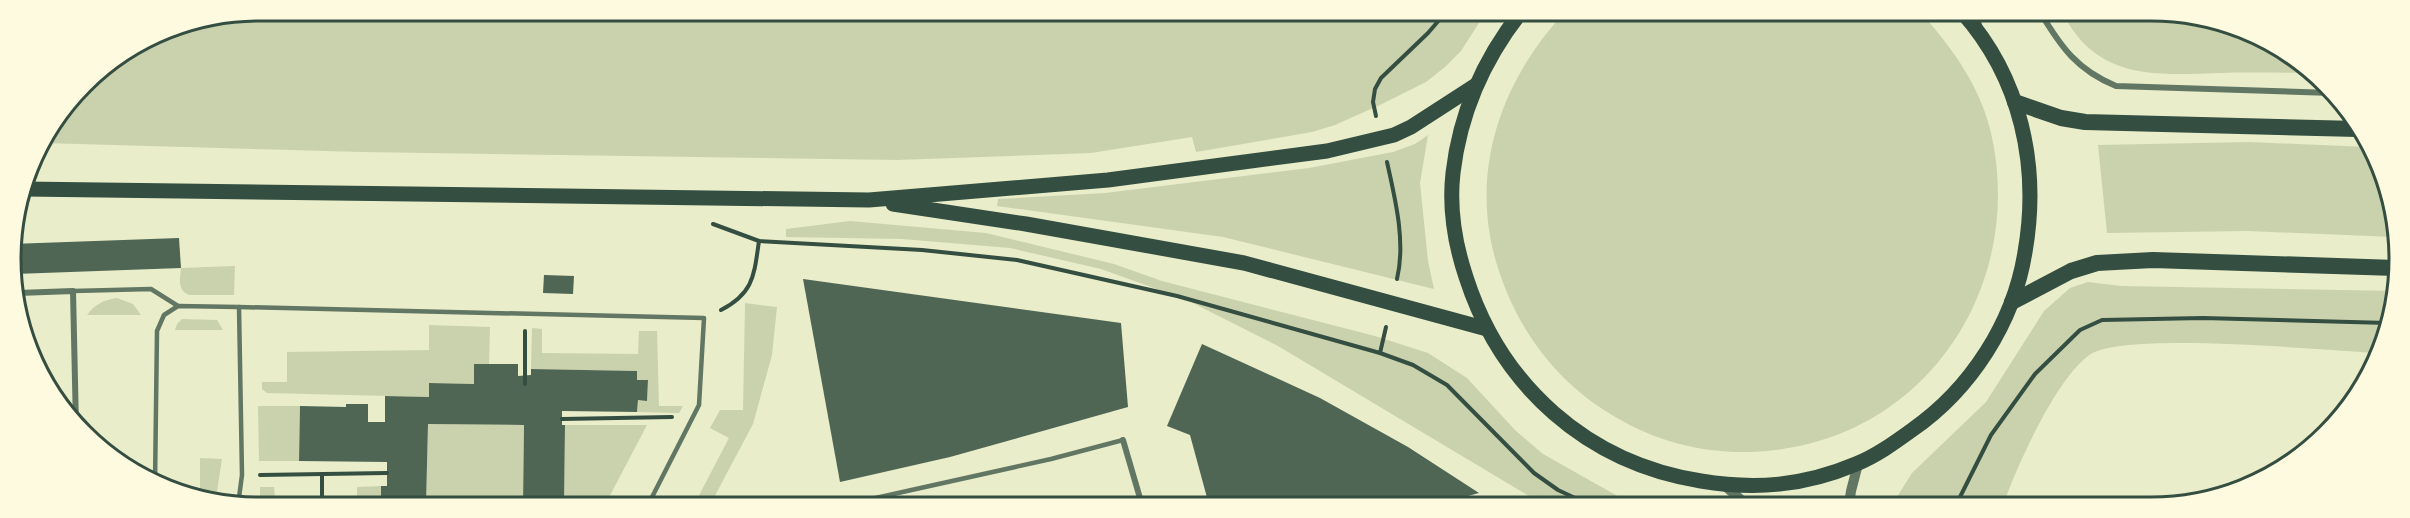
<svg xmlns="http://www.w3.org/2000/svg" width="2410" height="518" viewBox="0 0 2410 518" font-family="Helvetica,sans-serif">
<style>
.green{fill:#cad2ad}
.building{fill:#4f6655}
.lines{fill:none;stroke-linecap:round;stroke-linejoin:round}
.path{stroke:#344e41;stroke-width:4}
.service{stroke:#617663;stroke-width:4.5}
.minor{stroke:#617663;stroke-width:6}
.tertiary{stroke:#617663;stroke-width:10}
.primary{stroke:#344e41;stroke-width:15}
.trunk{stroke:#344e41;stroke-width:16}
.rim{fill:none;stroke:#344e41;stroke-width:3}
</style>
<rect width="100%" height="100%" fill="#e9edc9"/>
<!-- green -->
<g class="green">
<path d="M 259,11 L 1486,12 L 1461,51 L 1445,67 L 1426,82 L 1382,104 L 1335,125 L 1312,132 L 1196,152 L 1192,137 L 1091,153 L 897,160 L 361,152 L 43,143 L 84,83 L 164,29 Z"/>
<path d="M 1565,12 L 1920,12 L 1923,15 C 1952,48 1979,85 1990,129 C 2027,279 1932,432 1775,450 C 1720,457 1665,446 1617,418 C 1555,383 1514,326 1495,258 C 1470,167 1503,78 1565,12 Z"/>
<path d="M 2062,12 L 2183,13 L 2275,44 L 2309,73 C 2280,73 2251,72 2222,73 C 2155,75 2097,81 2062,12 Z"/>
<path d="M 1428,135 L 1420,183 L 1428,261 L 1434,289 L 1223,237 L 997,206 L 998,199 L 1105,193 L 1309,168 L 1393,152 L 1415,144 Z"/>
<path d="M 2249,142 L 2368,147 L 2391,194 L 2394,237 L 2248,231 L 2107,233 L 2098,145 Z"/>
<path d="M 850,221 L 986,233 L 1114,264 L 1162,281 L 1375,336 L 1428,353 L 1467,378 L 1515,430 L 1543,454 L 1621,498 L 1642,505 L 1544,505 L 1278,346 L 1187,300 L 1101,269 L 1010,248 L 902,239 L 786,237 L 786,229 Z"/>
<path d="M 235,266 L 234,295 L 190,295 C 177,291 180,279 181,268 Z"/>
<path d="M 2088,282 L 2121,286 L 2397,291 L 2379,353 C 2328,351 2120,330 2088,356 C 2055,381 2017,466 2003,505 L 1892,505 L 1912,473 L 1986,402 L 2044,311 L 2070,288 Z"/>
<path d="M 117,298 L 133,304 L 141,315 L 87,315 C 95,304 104,300 117,298 Z"/>
<path d="M 745,303 L 777,307 L 772,355 L 753,424 L 710,505 L 694,505 L 729,438 L 710,428 L 720,410 L 743,410 Z"/>
<path d="M 182,319 L 217,320 L 223,330 L 175,330 L 177,324 Z"/>
<path d="M 429,325 L 490,327 L 489,364 L 474,364 L 474,384 L 429,383 L 429,397 L 267,393 L 262,389 L 262,382 L 287,382 L 287,352 L 429,350 Z"/>
<path d="M 532,328 L 542,329 L 542,353 L 638,354 L 639,331 L 657,331 L 659,406 L 683,406 L 679,413 L 637,412 L 638,400 L 647,400 L 648,381 L 637,380 L 637,371 L 531,369 Z"/>
<path d="M 258,406 L 300,406 L 299,461 L 259,461 Z"/>
<path d="M 428,424 L 524,425 L 523,505 L 426,505 Z"/>
<path d="M 565,425 L 647,425 L 606,503 L 609,505 L 597,505 L 596,501 L 578,500 L 577,505 L 564,505 Z"/>
<path d="M 200,458 L 222,459 L 217,491 L 211,501 L 200,497 Z"/>
<path d="M 381,486 L 381,505 L 357,505 L 357,487 Z"/>
<path d="M 260,487 L 274,487 L 275,498 L 315,498 L 316,505 L 260,505 Z"/>
</g>
<!-- building -->
<g class="building">
<path d="M 179,238 L 181,268 L 15,274 L 11,244 Z"/>
<path d="M 544,275 L 574,276 L 573,294 L 543,293 Z"/>
<path d="M 803,279 L 1121,323 L 1128,407 L 950,457 L 840,482 Z"/>
<path d="M 1202,344 L 1320,398 L 1408,447 L 1479,493 L 1435,505 L 1209,505 L 1190,435 L 1167,426 Z"/>
<path d="M 474,364 L 518,364 L 518,376 L 531,375 L 531,369 L 637,371 L 637,380 L 648,380 L 647,401 L 638,400 L 637,412 L 562,411 L 562,425 L 565,425 L 564,505 L 523,505 L 524,425 L 428,424 L 426,505 L 381,505 L 381,486 L 387,486 L 387,462 L 299,461 L 300,406 L 346,407 L 346,404 L 368,404 L 368,422 L 385,422 L 385,396 L 429,397 L 429,383 L 474,384 Z"/>
</g>
<g class="lines">
<!-- path -->
<g class="path">
<path d="M 1376,116 L 1373,102 L 1375,89 L 1381,78 L 1428,33 L 1446,12"/>
<path d="M 1387,162 C 1395,198 1406,242 1397,279"/>
<path d="M 713,224 L 759,241 L 922,250 L 1017,260 L 1177,296 L 1380,353 L 1413,365 L 1447,385 L 1534,473 L 1558,490 L 1590,505"/>
<path d="M 721,310 C 754,293 754,275 759,241"/>
<path d="M 1380,353 L 1386,327"/>
<path d="M 525,384 L 525,331"/>
<path d="M 562,419 L 672,417"/>
<path d="M 260,475 L 387,473"/>
<path d="M 322,505 L 322,474"/>
<path d="M 1956,505 L 1991,435 L 2035,374 L 2080,330 L 2102,320 L 2203,318 L 2388,323"/>
</g>
<!-- service -->
<g class="service">
<path d="M 73,291 L 151,289 L 178,306"/>
<path d="M 239,307 L 704,318 L 699,405 L 648,505"/>
<path d="M 155,484 L 157,331 L 164,315 L 178,306 L 239,307 L 242,475 L 238,505"/>
<path d="M 844,505 L 1051,459 L 1123,440"/>
</g>
<!-- minor -->
<g class="minor">
<path d="M 1977,12 L 1979,26"/>
<path d="M 2040,12 C 2061,47 2077,70 2116,86 L 2332,93"/>
<path d="M 18,293 L 73,291 L 76,426"/>
<path d="M 1123,440 L 1142,505"/>
</g>
<!-- tertiary -->
<g class="tertiary">
<path d="M 1724,485 L 1747,505"/>
<path d="M 1849,505 L 1851,491 L 1858,464"/>
</g>
<!-- primary -->
<g class="primary">
<path d="M 1521,12 C 1484,59 1460,113 1453,173 C 1449,208 1455,244 1466,277 C 1501,386 1587,463 1701,481 C 1755,490 1804,486 1856,464 C 1876,456 1894,443 1912,430 C 1971,389 2014,322 2025,252 C 2040,166 2021,78 1962,12"/>
<path d="M 24,189 L 869,200 L 1108,180 L 1327,151 L 1394,135 L 1411,127 L 1476,85"/>
<path d="M 893,204 L 1026,224 L 1244,263 L 1487,329"/>
</g>
<!-- trunk -->
<g class="trunk">
<path d="M 2015,102 L 2061,118 L 2085,122 L 2358,129"/>
<path d="M 2012,302 L 2071,271 L 2097,263 L 2153,260 L 2396,268"/>
</g>
</g>
<!-- crop -->
<path d="M0 0H2410V518H0ZM259 21H2151A238 238 0 0 1 2389 259V259A238 238 0 0 1 2151 497H259A238 238 0 0 1 21 259V259A238 238 0 0 1 259 21Z" fill="#fefae0" fill-rule="evenodd"/>
<path class="rim" d="M259 21H2151A238 238 0 0 1 2389 259V259A238 238 0 0 1 2151 497H259A238 238 0 0 1 21 259V259A238 238 0 0 1 259 21Z"/>
</svg>
